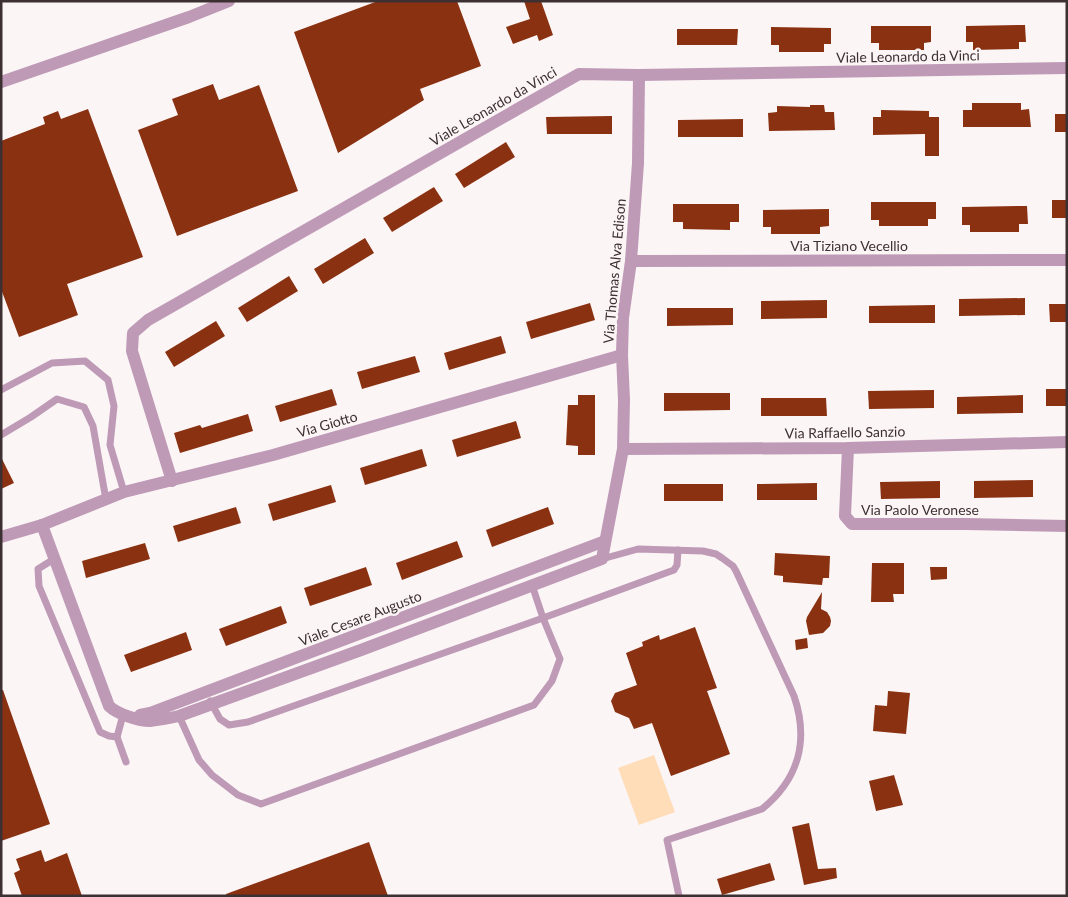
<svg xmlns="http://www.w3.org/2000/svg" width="1068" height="897" viewBox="0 0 1068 897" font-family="Lato,sans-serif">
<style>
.green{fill:#feddb8}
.building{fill:#8a3111}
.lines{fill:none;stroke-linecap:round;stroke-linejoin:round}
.service{stroke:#be9ab6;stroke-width:7}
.minor{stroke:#be9ab6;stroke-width:12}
.labels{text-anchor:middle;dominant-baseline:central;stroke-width:5;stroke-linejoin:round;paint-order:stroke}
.street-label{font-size:14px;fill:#3c3032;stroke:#fcf5f6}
</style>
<rect width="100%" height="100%" fill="#fcf5f6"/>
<!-- green -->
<path class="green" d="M 654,755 L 675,812 L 639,825 L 618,768 Z"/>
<!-- building -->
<g class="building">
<path d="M 378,1 L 457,1 L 481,66 L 420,89 L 424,100 L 338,153 L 294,32 Z"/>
<path d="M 524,1 L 541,1 L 553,35 L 539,41 L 537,35 L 513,44 L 506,27 L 530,19 Z"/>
<path d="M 1020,25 L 1025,25 L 1026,42 L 1019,42 L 1019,49 L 973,50 L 973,42 L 966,42 L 966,26 Z"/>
<path d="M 871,26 L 931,26 L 931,42 L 924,43 L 924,50 L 879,50 L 879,43 L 871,43 Z"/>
<path d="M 771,27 L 831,28 L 831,44 L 824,44 L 824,52 L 779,52 L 779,45 L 771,45 Z"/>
<path d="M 677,29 L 738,29 L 737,45 L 677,45 Z"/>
<path d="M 213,84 L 219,100 L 259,85 L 298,191 L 177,236 L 138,130 L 178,115 L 172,99 Z"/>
<path d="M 972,103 L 1021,103 L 1021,110 L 1029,109 L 1031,127 L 963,127 L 963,110 L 972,110 Z"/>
<path d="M 810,105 L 824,105 L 825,112 L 834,112 L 835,130 L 769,131 L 768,113 L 777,112 L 777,106 L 810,107 Z"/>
<path d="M 88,109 L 143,257 L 67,284 L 78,315 L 19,337 L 1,289 L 1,141 L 45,124 L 43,117 L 58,111 L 61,119 Z"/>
<path d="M 881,110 L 929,111 L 929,117 L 939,117 L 939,156 L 925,156 L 925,134 L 873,135 L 873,117 L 881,117 Z"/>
<rect x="1055" y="114" width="12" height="18"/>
<path d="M 612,116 L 612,134 L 547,134 L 546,117 Z"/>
<path d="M 743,119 L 743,137 L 678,137 L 678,120 Z"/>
<path d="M 506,142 L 515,157 L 464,188 L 455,174 Z"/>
<path d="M 434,187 L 443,201 L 392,232 L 383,218 Z"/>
<rect x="1052" y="200" width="15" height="18"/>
<path d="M 871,202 L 936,202 L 936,219 L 928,219 L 928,226 L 879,226 L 879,220 L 871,220 Z"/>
<path d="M 673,204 L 739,204 L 739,222 L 730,222 L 730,230 L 683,229 L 683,222 L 673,222 Z"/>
<path d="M 1019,206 L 1027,206 L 1028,224 L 1019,224 L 1019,232 L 970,232 L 970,225 L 962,225 L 962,207 Z"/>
<path d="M 829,209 L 829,226 L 820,227 L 820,234 L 771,234 L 771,227 L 763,227 L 763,210 Z"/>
<path d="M 365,238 L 374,253 L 323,284 L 314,269 Z"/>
<path d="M 289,276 L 298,291 L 247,322 L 238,308 Z"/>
<path d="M 1025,298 L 1025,315 L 959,316 L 959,299 Z"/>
<path d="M 827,300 L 827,318 L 761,319 L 761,301 Z"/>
<path d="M 590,303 L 595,320 L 531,339 L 526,322 Z"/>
<path d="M 1049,304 L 1067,304 L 1067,322 L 1050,322 Z"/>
<path d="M 935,305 L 935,323 L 869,323 L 869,306 Z"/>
<path d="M 667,308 L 733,308 L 733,325 L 667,326 Z"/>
<path d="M 216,321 L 225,336 L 174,367 L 165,352 Z"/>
<path d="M 501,336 L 506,353 L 449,370 L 444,353 Z"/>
<path d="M 415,356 L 420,372 L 362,389 L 357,372 Z"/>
<path d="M 332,389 L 337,405 L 280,422 L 275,406 Z"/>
<rect x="1046" y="389" width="21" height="17"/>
<path d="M 934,390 L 934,408 L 869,409 L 868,391 Z"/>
<path d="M 664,393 L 730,393 L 730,410 L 664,411 Z"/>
<path d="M 578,395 L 595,395 L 595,455 L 578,455 L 578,446 L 566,445 L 568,405 L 578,405 Z"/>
<path d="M 1023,395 L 1023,413 L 957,414 L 957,397 Z"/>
<path d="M 761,398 L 826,398 L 827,416 L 761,416 Z"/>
<path d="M 248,414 L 253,431 L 180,453 L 174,433 L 200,425 L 202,428 Z"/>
<path d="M 516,421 L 521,438 L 457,457 L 452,440 Z"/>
<path d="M 422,449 L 427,466 L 365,485 L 360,468 Z"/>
<path d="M 1,457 L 14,483 L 1,489 Z"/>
<path d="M 1033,480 L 1033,497 L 974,498 L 974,481 Z"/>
<path d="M 940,481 L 940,498 L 881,499 L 880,482 Z"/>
<path d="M 817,483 L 817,500 L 757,500 L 757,484 Z"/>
<rect x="664" y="484" width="59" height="17"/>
<path d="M 331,485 L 336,502 L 273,521 L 268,504 Z"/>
<path d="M 236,507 L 241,523 L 178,542 L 173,526 Z"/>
<path d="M 548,507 L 554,524 L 492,547 L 486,530 Z"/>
<path d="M 457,541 L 463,557 L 402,580 L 396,563 Z"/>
<path d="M 145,543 L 150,559 L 86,578 L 82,561 Z"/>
<path d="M 775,553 L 830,556 L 829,578 L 823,578 L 822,585 L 783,582 L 783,576 L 774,575 Z"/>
<path d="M 872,563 L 904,563 L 904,594 L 893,594 L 894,602 L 871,602 Z"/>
<path d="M 366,567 L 372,585 L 310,606 L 304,588 Z"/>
<path d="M 930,567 L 947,567 L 947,579 L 931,580 Z"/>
<path d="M 822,592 L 821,609 L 827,612 L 830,617 L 831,621 L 830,626 L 823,633 L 809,635 L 806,621 L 807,617 Z"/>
<path d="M 281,606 L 287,623 L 226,646 L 219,629 Z"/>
<path d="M 695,627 L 717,688 L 707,691 L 730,754 L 671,776 L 652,723 L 634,729 L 629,718 L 615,712 L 611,701 L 615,693 L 637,685 L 626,653 L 643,646 L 642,642 L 659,635 L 660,640 Z"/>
<path d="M 186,632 L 192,650 L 131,672 L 124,655 Z"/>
<path d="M 807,638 L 808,648 L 796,650 L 795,640 Z"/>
<path d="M 1,690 L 3,690 L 50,824 L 1,841 Z"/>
<path d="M 888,691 L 910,693 L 906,734 L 873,731 L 875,705 L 887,706 Z"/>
<path d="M 894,775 L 903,805 L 876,811 L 869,781 Z"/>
<path d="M 809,823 L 818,869 L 836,868 L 837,878 L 804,885 L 792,827 Z"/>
<path d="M 369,842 L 388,896 L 226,896 L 226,894 Z"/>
<path d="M 41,850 L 45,862 L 67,853 L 82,896 L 22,896 L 14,873 L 20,870 L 16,859 Z"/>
<path d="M 770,863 L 775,880 L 722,895 L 717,879 Z"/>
</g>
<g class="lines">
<!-- service -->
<g class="service">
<path d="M 1,390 L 52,363 L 85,361 L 108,380 L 114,406 L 110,445 L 124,492"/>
<path d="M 1,435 L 31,417 L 57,399 L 84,407 L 93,426 L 106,500"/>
<path d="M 54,559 L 38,569 L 39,586 L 100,732 L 109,736 L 117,737 L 123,715"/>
<path d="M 602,559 L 638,549 L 703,551 L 716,554 L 722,558 L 733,566 L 736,571 L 794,696 C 809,740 799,779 762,809 L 667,840 L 679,896"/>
<path d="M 210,701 L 220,719 L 229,725 L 248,722 L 543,618 L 674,570 L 677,565 L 678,550"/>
<path d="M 179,716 L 199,760 L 212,775 L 238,795 L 261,804 L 534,705 L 552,681 L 560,659 L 543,618 L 532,585"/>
<path d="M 117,737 L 126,762"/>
</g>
<!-- minor -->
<g class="minor">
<path d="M 1,82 L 189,17 L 229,1"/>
<path d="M 631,261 L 1067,260"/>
<path d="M 848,448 L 845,516 L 852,524 L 965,524 L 1067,526"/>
<path d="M 623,449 L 848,448 L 1067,442"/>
<path d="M 172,481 L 132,351 L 133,333 L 148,320 L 579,74 L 639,75 L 1067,68"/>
<path d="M 42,525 L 109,706 C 117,714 139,721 150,721 C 160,720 170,718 179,716 L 361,650 L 602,559 L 623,449 L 624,400 L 622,355 L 623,318 L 631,261 L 638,163 L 639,75"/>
<path d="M 1,537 L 42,525 L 124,492 L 273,455 L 622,355"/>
<path d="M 140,715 L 150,713 L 605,541"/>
</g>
</g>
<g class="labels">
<!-- street labels -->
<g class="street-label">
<text transform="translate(908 56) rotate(-1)">Viale Leonardo da Vinci</text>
<text transform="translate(493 106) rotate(-30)">Viale Leonardo da Vinci</text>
<text x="849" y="245">Via Tiziano Vecellio</text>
<text transform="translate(614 271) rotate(-85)">Via Thomas Alva Edison</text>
<text transform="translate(327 424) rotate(-16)">Via Giotto</text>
<text transform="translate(845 432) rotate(-1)">Via Raffaello Sanzio</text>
<text x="920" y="509">Via Paolo Veronese</text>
<text transform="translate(360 618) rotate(-21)">Viale Cesare Augusto</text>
</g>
</g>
<!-- border -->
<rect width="1068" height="897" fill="none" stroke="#3c3032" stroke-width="5"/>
</svg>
